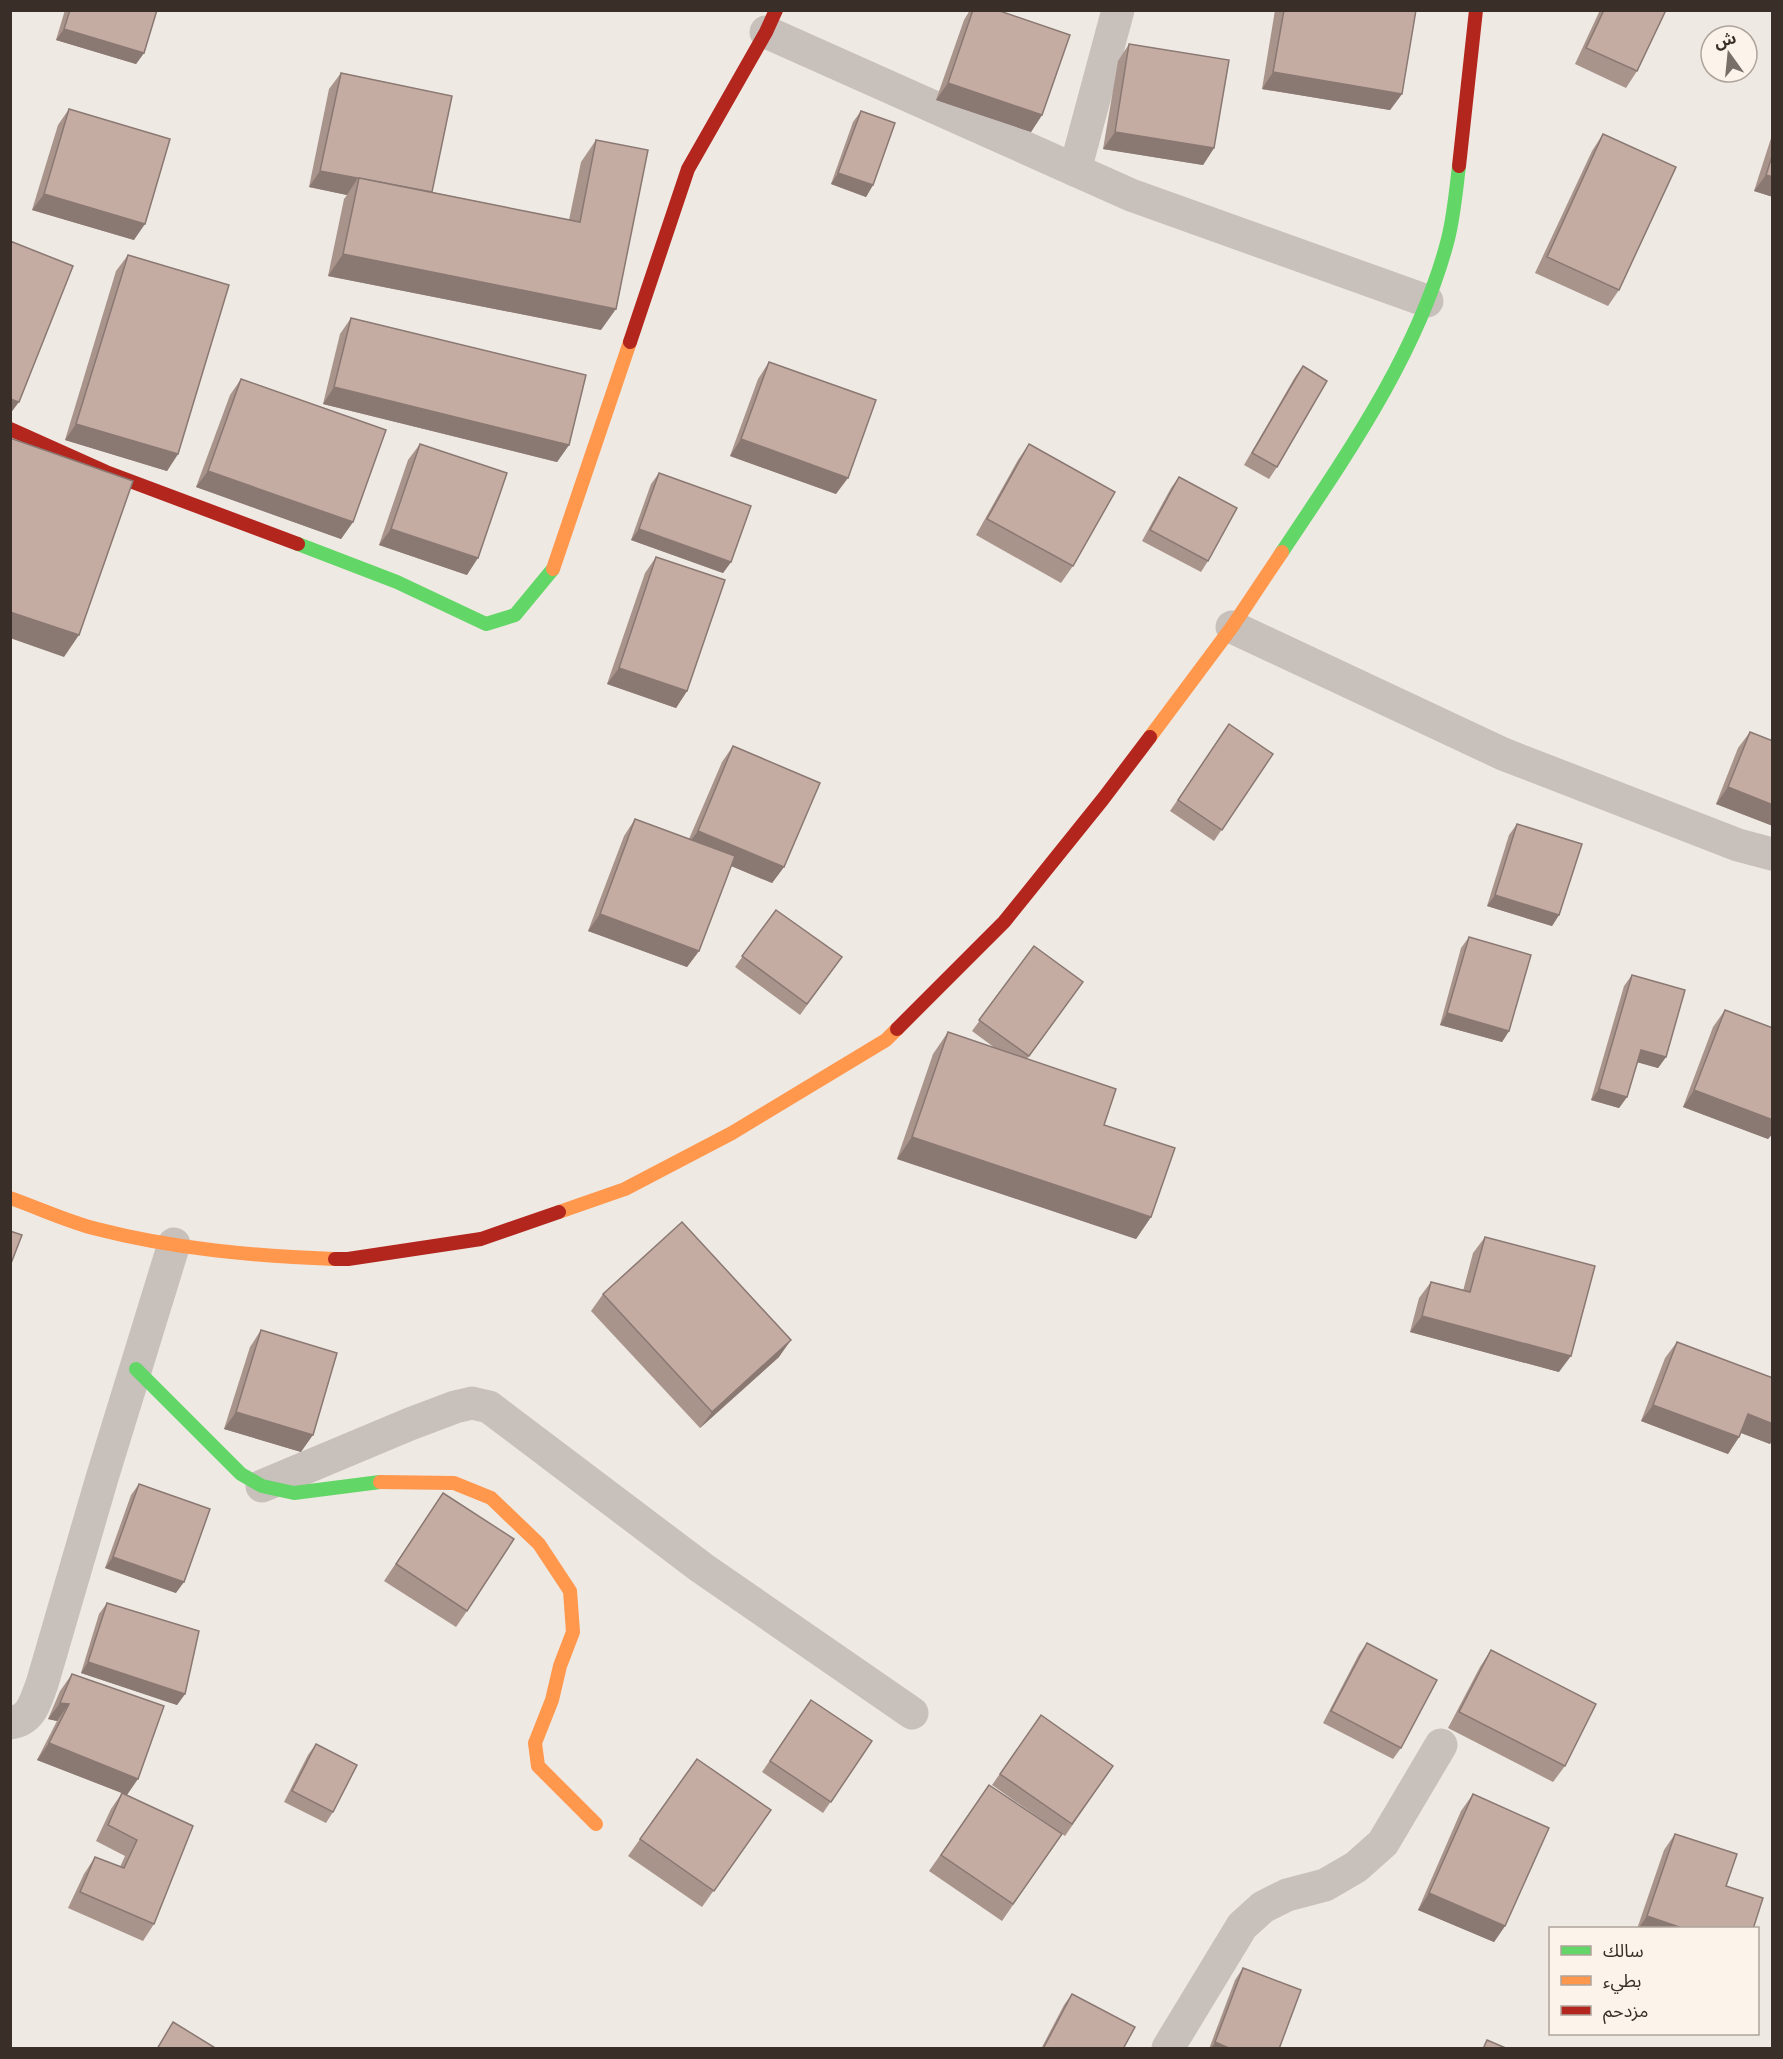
<svg xmlns="http://www.w3.org/2000/svg" width="1783" height="2059" viewBox="0 0 1783 2059" font-family="Mulish,'Noto Sans Arabic',sans-serif">
<style>
.lines{fill:none;stroke-linecap:round;stroke-linejoin:round}
.street{stroke:#c8c1bb;stroke-width:33}
.fast{stroke:#63d668;stroke-width:14}
.slow{stroke:#ff974d;stroke-width:14}
.jam{stroke:#b3261e;stroke-width:14}
.wall{fill:#a9948c}
.shaded-wall{fill:#8a7872}
.building{fill:#c5aca3;stroke:#8a7872;stroke-width:1.5}
</style>
<rect width="100%" height="100%" fill="#efe9e3"/>
<g class="lines">
<!-- street -->
<g class="street">
<path d="M 766,32 L 1131,195 L 1427,301"/>
<path d="M 1075,170 L 1118,10"/>
<path d="M 1232,627 L 1503,754 L 1738,845 L 1772,854"/>
<path d="M 262,1486 L 410,1424 L 455,1407 L 472,1403 L 489,1407 L 702,1568 L 912,1713"/>
<path d="M 10,1723 C 32,1720 35,1702 42,1684 L 102,1478 L 174,1244"/>
<path d="M 1168,2048 L 1242,1926 L 1263,1907 L 1287,1895 L 1325,1885 L 1356,1867 L 1383,1843 L 1441,1745"/>
</g>
<!-- fast -->
<g class="fast">
<path d="M 298,544 L 397,582 L 486,624 L 515,615 L 553,569"/>
<path d="M 1282,552 C 1346,456 1419,352 1448,239 C 1454,215 1456,190 1459,166"/>
<path d="M 136,1369 L 241,1474 L 262,1486 L 294,1493 L 380,1482"/>
</g>
<!-- slow -->
<g class="slow">
<path d="M 553,569 L 630,342"/>
<path d="M 1150,737 L 1232,627 L 1282,552"/>
<path d="M 10,1198 C 39,1208 68,1222 97,1229 C 174,1249 255,1256 335,1259"/>
<path d="M 559,1212 L 625,1189 L 732,1133 L 886,1040 L 897,1029"/>
<path d="M 380,1482 L 454,1483 L 491,1498 L 539,1544 L 570,1591 L 573,1632 L 560,1666 L 552,1700 L 535,1743 L 538,1766 L 596,1824"/>
</g>
<!-- jam -->
<g class="jam">
<path d="M 1459,166 L 1476,10"/>
<path d="M 630,342 L 688,169 L 766,32 L 776,10"/>
<path d="M 10,429 L 106,472 L 298,544"/>
<path d="M 897,1029 L 1004,922 L 1103,799 L 1150,737"/>
<path d="M 335,1259 L 348,1259 L 481,1239 L 559,1212"/>
</g>
</g>
<!-- wall -->
<g class="wall">
<path d="M 65,10 L 157,10 L 144,53 L 136,64 L 56,40 Z"/>
<path d="M 970,10 L 997,10 L 1042,115 L 1031,132 L 936,100 L 964,20 Z"/>
<path d="M 1275,10 L 1416,10 L 1402,94 L 1390,110 L 1262,89 Z"/>
<path d="M 1600,10 L 1666,10 L 1637,71 L 1626,88 L 1575,64 Z"/>
<path d="M 1129,44 L 1214,148 L 1203,165 L 1103,149 L 1118,61 Z"/>
<path d="M 341,73 L 432,192 L 569,220 L 581,162 L 596,140 L 601,330 L 328,276 L 344,199 L 347,195 L 309,187 L 329,89 Z"/>
<path d="M 69,109 L 134,240 L 32,210 L 58,125 Z"/>
<path d="M 861,111 L 873,185 L 866,197 L 831,184 L 853,122 Z"/>
<path d="M 1773,132 L 1773,197 L 1754,191 Z"/>
<path d="M 1603,134 L 1619,290 L 1608,306 L 1535,273 L 1592,151 Z"/>
<path d="M 128,255 L 178,454 L 167,471 L 65,440 L 116,271 Z"/>
<path d="M 351,318 L 569,445 L 557,462 L 323,404 L 340,334 Z"/>
<path d="M 769,362 L 836,494 L 730,456 L 758,379 Z"/>
<path d="M 1303,366 L 1277,467 L 1269,479 L 1244,465 L 1295,377 Z"/>
<path d="M 241,379 L 353,522 L 341,539 L 196,487 L 230,395 Z"/>
<path d="M 420,444 L 467,575 L 379,545 L 408,460 Z"/>
<path d="M 1029,444 L 1073,566 L 1061,583 L 976,535 L 1018,460 Z"/>
<path d="M 659,473 L 731,562 L 723,573 L 631,540 L 651,484 Z"/>
<path d="M 1179,477 L 1208,561 L 1201,572 L 1142,541 L 1171,488 Z"/>
<path d="M 656,557 L 687,691 L 676,708 L 607,684 L 645,573 Z"/>
<path d="M 1229,724 L 1273,754 L 1214,841 L 1170,811 Z"/>
<path d="M 1750,732 L 1773,741 L 1773,826 L 1716,804 L 1738,748 Z"/>
<path d="M 733,746 L 784,867 L 772,883 L 731,866 L 699,951 L 687,967 L 588,931 L 624,836 L 635,819 L 689,839 L 722,762 Z"/>
<path d="M 1517,824 L 1559,915 L 1552,926 L 1487,906 L 1509,835 Z"/>
<path d="M 776,910 L 842,957 L 800,1015 L 735,967 Z"/>
<path d="M 1469,937 L 1509,1031 L 1502,1042 L 1440,1025 L 1461,948 Z"/>
<path d="M 1034,946 L 1083,982 L 1027,1059 L 1104,1125 L 1151,1217 L 1136,1239 L 897,1159 L 933,1054 L 948,1032 L 995,1048 L 972,1031 Z"/>
<path d="M 1632,975 L 1666,1057 L 1658,1068 L 1637,1062 L 1627,1097 L 1619,1108 L 1591,1100 L 1624,986 Z"/>
<path d="M 1725,1010 L 1773,1028 L 1773,1133 L 1768,1139 L 1683,1107 L 1713,1027 Z"/>
<path d="M 1485,1237 L 1559,1372 L 1410,1332 L 1419,1298 L 1431,1282 L 1463,1291 L 1473,1253 Z"/>
<path d="M 603,1294 L 779,1357 L 700,1428 L 591,1311 Z"/>
<path d="M 261,1330 L 301,1452 L 224,1429 L 250,1347 Z"/>
<path d="M 1677,1342 L 1773,1378 L 1773,1439 L 1770,1444 L 1741,1433 L 1739,1437 L 1728,1454 L 1641,1421 L 1665,1358 Z"/>
<path d="M 139,1484 L 176,1593 L 105,1568 L 131,1495 Z"/>
<path d="M 443,1493 L 467,1611 L 456,1627 L 384,1581 Z"/>
<path d="M 107,1603 L 185,1694 L 177,1705 L 81,1673 L 99,1614 Z"/>
<path d="M 1367,1643 L 1401,1748 L 1393,1759 L 1323,1723 L 1359,1654 Z"/>
<path d="M 1491,1650 L 1565,1766 L 1553,1782 L 1448,1728 L 1480,1667 Z"/>
<path d="M 72,1674 L 127,1795 L 154,1924 L 143,1941 L 68,1908 L 84,1874 L 95,1857 L 120,1867 L 125,1856 L 96,1841 L 111,1809 L 122,1793 L 37,1760 L 57,1721 L 48,1719 L 60,1691 Z"/>
<path d="M 811,1700 L 872,1741 L 823,1813 L 762,1772 Z"/>
<path d="M 1041,1715 L 1113,1766 L 1065,1836 L 992,1785 Z"/>
<path d="M 316,1744 L 333,1812 L 326,1823 L 284,1802 L 308,1755 Z"/>
<path d="M 697,1759 L 771,1810 L 702,1907 L 628,1856 Z"/>
<path d="M 989,1785 L 1062,1834 L 1002,1921 L 929,1871 Z"/>
<path d="M 1473,1794 L 1505,1926 L 1494,1942 L 1418,1910 L 1461,1811 Z"/>
<path d="M 1675,1834 L 1726,1886 L 1753,1929 L 1637,1929 L 1664,1850 Z"/>
<path d="M 1243,1968 L 1279,2049 L 1209,2049 L 1235,1980 Z"/>
<path d="M 1072,1994 L 1123,2049 L 1041,2049 L 1064,2005 Z"/>
</g>
<!-- shaded-wall -->
<g class="shaded-wall">
<path d="M 64,29 L 144,53 L 136,64 L 56,40 Z"/>
<path d="M 1273,72 L 1402,94 L 1390,110 L 1262,89 Z"/>
<path d="M 948,83 L 1042,115 L 1031,132 L 936,100 Z"/>
<path d="M 1115,132 L 1214,148 L 1203,165 L 1103,149 Z"/>
<path d="M 320,171 L 358,178 L 347,195 L 309,187 Z"/>
<path d="M 838,173 L 873,185 L 866,197 L 831,184 Z"/>
<path d="M 1766,175 L 1773,177 L 1773,197 L 1754,191 Z"/>
<path d="M 44,194 L 145,224 L 134,240 L 32,210 Z"/>
<path d="M 343,254 L 616,309 L 601,330 L 328,276 Z"/>
<path d="M 334,387 L 569,445 L 557,462 L 323,404 Z"/>
<path d="M 10,399 L 19,402 L 10,414 Z"/>
<path d="M 76,424 L 178,454 L 167,471 L 65,440 Z"/>
<path d="M 741,439 L 848,478 L 836,494 L 730,456 Z"/>
<path d="M 208,471 L 353,522 L 341,539 L 196,487 Z"/>
<path d="M 391,529 L 478,558 L 467,575 L 379,545 Z"/>
<path d="M 639,529 L 731,562 L 723,573 L 631,540 Z"/>
<path d="M 10,612 L 79,635 L 64,657 L 10,638 Z"/>
<path d="M 619,668 L 687,691 L 676,708 L 607,684 Z"/>
<path d="M 1728,787 L 1773,805 L 1773,826 L 1716,804 Z"/>
<path d="M 698,831 L 784,867 L 772,883 L 686,847 Z"/>
<path d="M 1495,895 L 1559,915 L 1552,926 L 1487,906 Z"/>
<path d="M 600,914 L 699,951 L 687,967 L 588,931 Z"/>
<path d="M 1447,1013 L 1509,1031 L 1502,1042 L 1440,1025 Z"/>
<path d="M 1641,1050 L 1666,1057 L 1658,1068 L 1633,1061 Z"/>
<path d="M 1599,1089 L 1627,1097 L 1619,1108 L 1591,1100 Z"/>
<path d="M 1694,1090 L 1773,1120 L 1773,1133 L 1768,1139 L 1683,1107 Z"/>
<path d="M 912,1137 L 1151,1217 L 1136,1239 L 897,1159 Z"/>
<path d="M 1422,1316 L 1571,1356 L 1559,1372 L 1410,1332 Z"/>
<path d="M 791,1340 L 779,1357 L 700,1428 L 712,1412 Z"/>
<path d="M 1653,1405 L 1739,1437 L 1728,1454 L 1641,1421 Z"/>
<path d="M 236,1412 L 313,1435 L 301,1452 L 224,1429 Z"/>
<path d="M 1748,1414 L 1773,1424 L 1773,1439 L 1770,1444 L 1736,1431 Z"/>
<path d="M 113,1557 L 184,1582 L 176,1593 L 105,1568 Z"/>
<path d="M 88,1662 L 185,1694 L 177,1705 L 81,1673 Z"/>
<path d="M 60,1703 L 69,1704 L 57,1721 L 48,1719 Z"/>
<path d="M 49,1743 L 138,1779 L 127,1795 L 37,1760 Z"/>
<path d="M 1429,1893 L 1505,1926 L 1494,1942 L 1418,1910 Z"/>
<path d="M 1647,1916 L 1685,1929 L 1638,1929 Z"/>
<path d="M 1215,2042 L 1231,2049 L 1211,2049 Z"/>
</g>
<!-- building -->
<g class="building">
<path d="M 70,10 L 157,10 L 144,53 L 64,29 Z"/>
<path d="M 973,10 L 997,10 L 1070,35 L 1042,115 L 948,83 Z"/>
<path d="M 1284,10 L 1416,10 L 1402,94 L 1273,72 Z"/>
<path d="M 1604,10 L 1666,10 L 1637,71 L 1586,48 Z"/>
<path d="M 1129,44 L 1229,60 L 1214,148 L 1115,132 Z"/>
<path d="M 341,73 L 452,96 L 432,192 L 320,171 Z"/>
<path d="M 69,109 L 170,139 L 145,224 L 44,194 Z"/>
<path d="M 861,111 L 895,123 L 873,185 L 838,173 Z"/>
<path d="M 1603,134 L 1676,167 L 1619,290 L 1547,257 Z"/>
<path d="M 596,140 L 648,150 L 616,309 L 343,254 L 359,178 L 580,222 Z"/>
<path d="M 1773,153 L 1773,177 L 1766,175 Z"/>
<path d="M 10,241 L 73,266 L 19,402 L 10,399 Z"/>
<path d="M 128,255 L 229,285 L 178,454 L 76,424 Z"/>
<path d="M 351,318 L 586,375 L 569,445 L 334,387 Z"/>
<path d="M 769,362 L 876,400 L 848,478 L 741,439 Z"/>
<path d="M 1303,366 L 1327,381 L 1277,467 L 1252,453 Z"/>
<path d="M 241,379 L 386,430 L 353,522 L 208,471 Z"/>
<path d="M 10,438 L 133,481 L 79,635 L 10,612 Z"/>
<path d="M 420,444 L 507,473 L 478,558 L 391,529 Z"/>
<path d="M 1029,444 L 1115,492 L 1073,566 L 987,519 Z"/>
<path d="M 659,473 L 751,506 L 731,562 L 639,529 Z"/>
<path d="M 1179,477 L 1237,508 L 1208,561 L 1150,530 Z"/>
<path d="M 656,557 L 725,580 L 687,691 L 619,668 Z"/>
<path d="M 1229,724 L 1273,754 L 1222,830 L 1178,800 Z"/>
<path d="M 1750,732 L 1773,741 L 1773,805 L 1728,787 Z"/>
<path d="M 733,746 L 820,783 L 784,867 L 698,831 Z"/>
<path d="M 635,819 L 735,856 L 699,951 L 600,914 Z"/>
<path d="M 1517,824 L 1582,844 L 1559,915 L 1495,895 Z"/>
<path d="M 776,910 L 842,957 L 807,1004 L 742,956 Z"/>
<path d="M 1469,937 L 1531,955 L 1509,1031 L 1447,1013 Z"/>
<path d="M 1034,946 L 1083,982 L 1029,1056 L 979,1020 Z"/>
<path d="M 1632,975 L 1685,990 L 1666,1057 L 1641,1050 L 1627,1097 L 1599,1089 Z"/>
<path d="M 1725,1010 L 1773,1028 L 1773,1120 L 1694,1090 Z"/>
<path d="M 948,1032 L 1116,1089 L 1104,1125 L 1175,1148 L 1151,1217 L 912,1137 Z"/>
<path d="M 682,1222 L 791,1340 L 712,1412 L 603,1294 Z"/>
<path d="M 10,1231 L 22,1235 L 10,1266 Z"/>
<path d="M 1485,1237 L 1595,1266 L 1571,1356 L 1422,1316 L 1431,1282 L 1470,1292 Z"/>
<path d="M 261,1330 L 337,1353 L 313,1435 L 236,1412 Z"/>
<path d="M 1677,1342 L 1773,1378 L 1773,1424 L 1748,1414 L 1739,1437 L 1653,1405 Z"/>
<path d="M 139,1484 L 210,1509 L 184,1582 L 113,1557 Z"/>
<path d="M 443,1493 L 514,1539 L 467,1611 L 396,1564 Z"/>
<path d="M 107,1603 L 199,1631 L 185,1694 L 88,1662 Z"/>
<path d="M 1367,1643 L 1437,1680 L 1401,1748 L 1331,1711 Z"/>
<path d="M 1491,1650 L 1596,1704 L 1565,1766 L 1459,1712 Z"/>
<path d="M 72,1674 L 164,1706 L 138,1779 L 49,1743 L 69,1704 L 60,1703 Z"/>
<path d="M 811,1700 L 872,1741 L 831,1802 L 770,1761 Z"/>
<path d="M 1041,1715 L 1113,1766 L 1072,1824 L 1000,1774 Z"/>
<path d="M 316,1744 L 357,1765 L 333,1812 L 292,1791 Z"/>
<path d="M 697,1759 L 771,1810 L 714,1891 L 640,1839 Z"/>
<path d="M 989,1785 L 1062,1834 L 1013,1904 L 941,1855 Z"/>
<path d="M 122,1793 L 193,1826 L 154,1924 L 80,1892 L 95,1857 L 124,1868 L 137,1840 L 108,1825 Z"/>
<path d="M 1473,1794 L 1549,1828 L 1505,1926 L 1429,1893 Z"/>
<path d="M 1675,1834 L 1737,1854 L 1726,1886 L 1763,1898 L 1753,1929 L 1685,1929 L 1647,1916 Z"/>
<path d="M 1243,1968 L 1301,1990 L 1279,2049 L 1231,2049 L 1215,2042 Z"/>
<path d="M 1072,1994 L 1135,2027 L 1123,2049 L 1046,2049 L 1044,2047 Z"/>
<path d="M 173,2022 L 217,2049 L 157,2049 Z"/>
<path d="M 1487,2040 L 1508,2049 L 1483,2049 Z"/>
</g>
<!-- border -->
<rect width="1783" height="2059" fill="none" stroke="#3a2e28" stroke-width="24"/>
<!-- legend -->
<rect x="1549" y="1927" width="210" height="108" fill="#fcf3ea" stroke="#aea49c" stroke-width="1.5"/>
<rect x="1561" y="1946" width="30" height="9" fill="#63d668" stroke="#aea49c" stroke-width="1.5"/>
<text x="1603" y="1957" font-size="18" fill="#3a2e28">سالك</text>
<rect x="1561" y="1976" width="30" height="9" fill="#ff974d" stroke="#aea49c" stroke-width="1.5"/>
<text x="1603" y="1987" font-size="18" fill="#3a2e28">بطيء</text>
<rect x="1561" y="2006" width="30" height="9" fill="#b3261e" stroke="#aea49c" stroke-width="1.5"/>
<text x="1603" y="2017" font-size="18" fill="#3a2e28">مزدحم</text>
<!-- north arrow -->
<g transform="translate(1729 54) rotate(345)"><circle r="28" fill="#fcf3ea" stroke="#aea49c" stroke-width="1.5"/>
<path d="M0-4.5L10 22L0 15L-10 22Z" fill="#796f69"/>
<text y="-9" font-size="16" font-weight="bold" text-anchor="middle" fill="#3a2e28">ش</text>
</g>
</svg>
